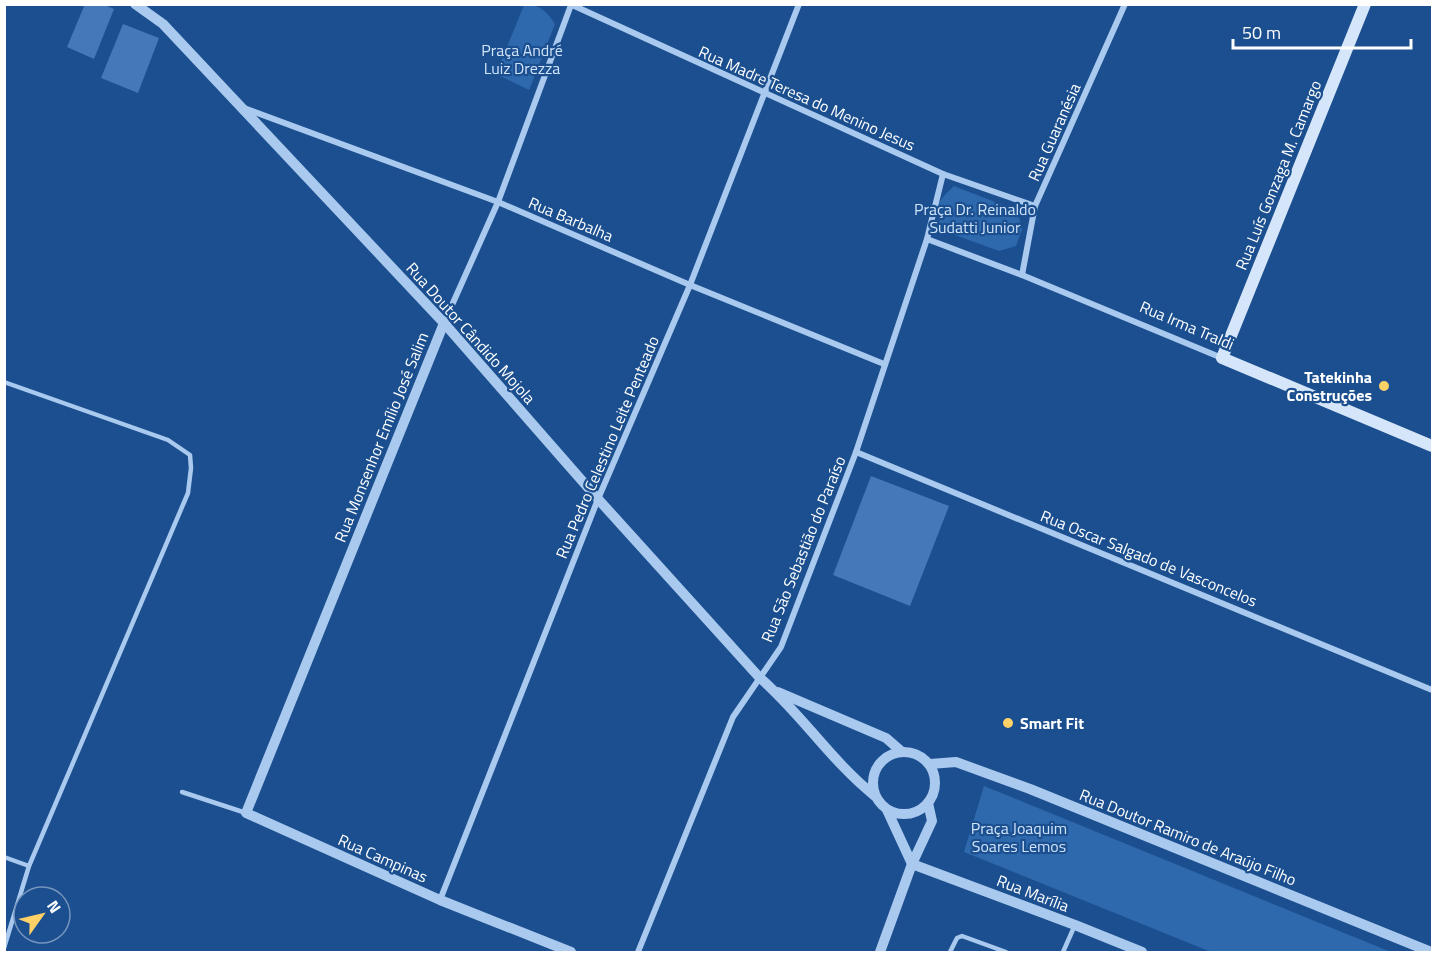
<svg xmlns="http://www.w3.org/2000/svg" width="1437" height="957" viewBox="0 0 1437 957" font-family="'Titillium Web',sans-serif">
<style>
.green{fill:#2e69ad}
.building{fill:#4478b7}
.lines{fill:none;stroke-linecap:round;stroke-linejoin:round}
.service{stroke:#a9c9ee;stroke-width:4.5}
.minor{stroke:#a9c9ee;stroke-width:6}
.tertiary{stroke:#a9c9ee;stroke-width:10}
.secondary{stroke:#d6e6fa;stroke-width:12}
.poi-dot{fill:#ffd166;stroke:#1b4f8f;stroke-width:2}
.labels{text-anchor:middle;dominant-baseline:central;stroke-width:4.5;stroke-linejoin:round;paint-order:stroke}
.park-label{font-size:16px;fill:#cfe3fa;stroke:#1b4f8f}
.street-label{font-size:16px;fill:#fff;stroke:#1b4f8f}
.poi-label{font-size:16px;font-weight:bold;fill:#fff;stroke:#1b4f8f;text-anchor:end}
</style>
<rect width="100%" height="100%" fill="#1b4f8f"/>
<!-- green -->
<g class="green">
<path d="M 524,5 C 539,4 547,11 555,24 L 529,90 L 496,74 Z"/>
<path d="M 954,186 L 1013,209 L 1019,217 L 1022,229 L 1016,246 L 999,251 L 941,230 C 934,208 936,202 954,186 Z"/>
<path d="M 984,786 L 1391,952 L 1211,952 L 964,852 Z"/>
</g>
<!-- building -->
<g class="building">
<path d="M 85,4 L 102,4 L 114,9 L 94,59 L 67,47 Z"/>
<path d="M 123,24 L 159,38 L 138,93 L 101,78 Z"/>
<path d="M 871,476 L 949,506 L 910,606 L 833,575 Z"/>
</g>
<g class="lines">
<!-- service -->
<g class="service">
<path d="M 4,382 L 168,440 L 190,455 L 191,468 L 188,493 L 29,866 L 4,948"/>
<path d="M 182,792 L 246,813"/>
<path d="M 4,857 L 29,866"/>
<path d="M 950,952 L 957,938 L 962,936 L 1006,952"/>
<path d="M 1063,952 L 1075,925"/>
</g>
<!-- minor -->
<g class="minor">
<path d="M 570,4 L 943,174 L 1035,206"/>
<path d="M 244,108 L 498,202 L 690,285 L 884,364"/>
<path d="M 927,239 L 1022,275 L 1222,358"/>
<path d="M 1022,275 L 1035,206 L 1125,4"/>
<path d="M 444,323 L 498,202 L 571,5"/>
<path d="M 856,452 L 1432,690"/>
<path d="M 440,900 L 598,499 L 690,285 L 799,4"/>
<path d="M 638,952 L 733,717 L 781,647 L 856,452 L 927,239 L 943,174"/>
</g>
<!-- tertiary -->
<g class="tertiary">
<path d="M 135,4 L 163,24 L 444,323 L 598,499 L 759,677 C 801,713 831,761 875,796"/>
<path d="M 444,323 L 246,813 L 440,900 L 571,952"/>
<path d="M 778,692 L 886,738 L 901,751"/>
<circle cx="904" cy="783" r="31"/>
<path d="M 930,764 L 956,762 L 1030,789 L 1431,952"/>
<path d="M 887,810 L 912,864"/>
<path d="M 912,864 L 1075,925 L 1142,952"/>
<path d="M 880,952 L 912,864 L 932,821 L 928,803"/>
</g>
<!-- secondary -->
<path class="secondary" d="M 1365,4 L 1222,358 L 1432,446"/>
</g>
<!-- markers -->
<g class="poi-dot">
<circle cx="1384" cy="386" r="6"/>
<circle cx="1008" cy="723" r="6"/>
</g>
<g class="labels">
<!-- park labels -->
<g class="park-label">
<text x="522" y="50">Praça André<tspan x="522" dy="18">Luiz Drezza</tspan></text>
<text x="975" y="209">Praça Dr. Reinaldo<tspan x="975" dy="18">Sudatti Junior</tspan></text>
<text x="1019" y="828">Praça Joaquim<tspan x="1019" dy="18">Soares Lemos</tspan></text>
</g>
<!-- street labels -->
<g class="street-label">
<text transform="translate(807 98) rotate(24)">Rua Madre Teresa do Menino Jesus</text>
<text transform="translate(1054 132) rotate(-66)">Rua Guaranésia</text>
<text transform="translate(1278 175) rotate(-68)">Rua Luís Gonzaga M. Camargo</text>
<text transform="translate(571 219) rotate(23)">Rua Barbalha</text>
<text transform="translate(1187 325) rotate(23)">Rua Irma Traldi</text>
<text transform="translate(471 333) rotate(48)">Rua Doutor Cândido Mojola</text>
<text transform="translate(381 437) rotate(-68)">Rua Monsenhor Emílio José Salim</text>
<text transform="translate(607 447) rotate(-67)">Rua Pedro Celestino Leite Penteado</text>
<text transform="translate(803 549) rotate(-68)">Rua São Sebastião do Paraíso</text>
<text transform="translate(1149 558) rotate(22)">Rua Oscar Salgado de Vasconcelos</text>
<text transform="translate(1188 837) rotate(22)">Rua Doutor Ramiro de Araújo Filho</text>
<text transform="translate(383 858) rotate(24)">Rua Campinas</text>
<text transform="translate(1033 893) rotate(21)">Rua Marília</text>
</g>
<!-- poi labels -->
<g class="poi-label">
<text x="1372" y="377">Tatekinha<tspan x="1372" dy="18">Construções</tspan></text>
<text x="1020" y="723" text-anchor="start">Smart Fit</text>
</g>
</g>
<!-- border -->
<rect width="1437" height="957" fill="none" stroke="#ffffff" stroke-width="12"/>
<!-- north arrow -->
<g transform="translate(42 915) rotate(56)"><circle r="28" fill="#1b4f8f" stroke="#7695bc" stroke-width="1.5"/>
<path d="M0-4.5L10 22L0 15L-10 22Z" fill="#ffd166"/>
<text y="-9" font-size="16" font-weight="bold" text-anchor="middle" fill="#ffffff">N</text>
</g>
<!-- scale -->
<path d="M1233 39v9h178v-9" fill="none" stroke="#ffffff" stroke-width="3"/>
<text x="1242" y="39" font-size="18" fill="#ffffff" stroke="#1b4f8f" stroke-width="4.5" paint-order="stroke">50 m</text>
</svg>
